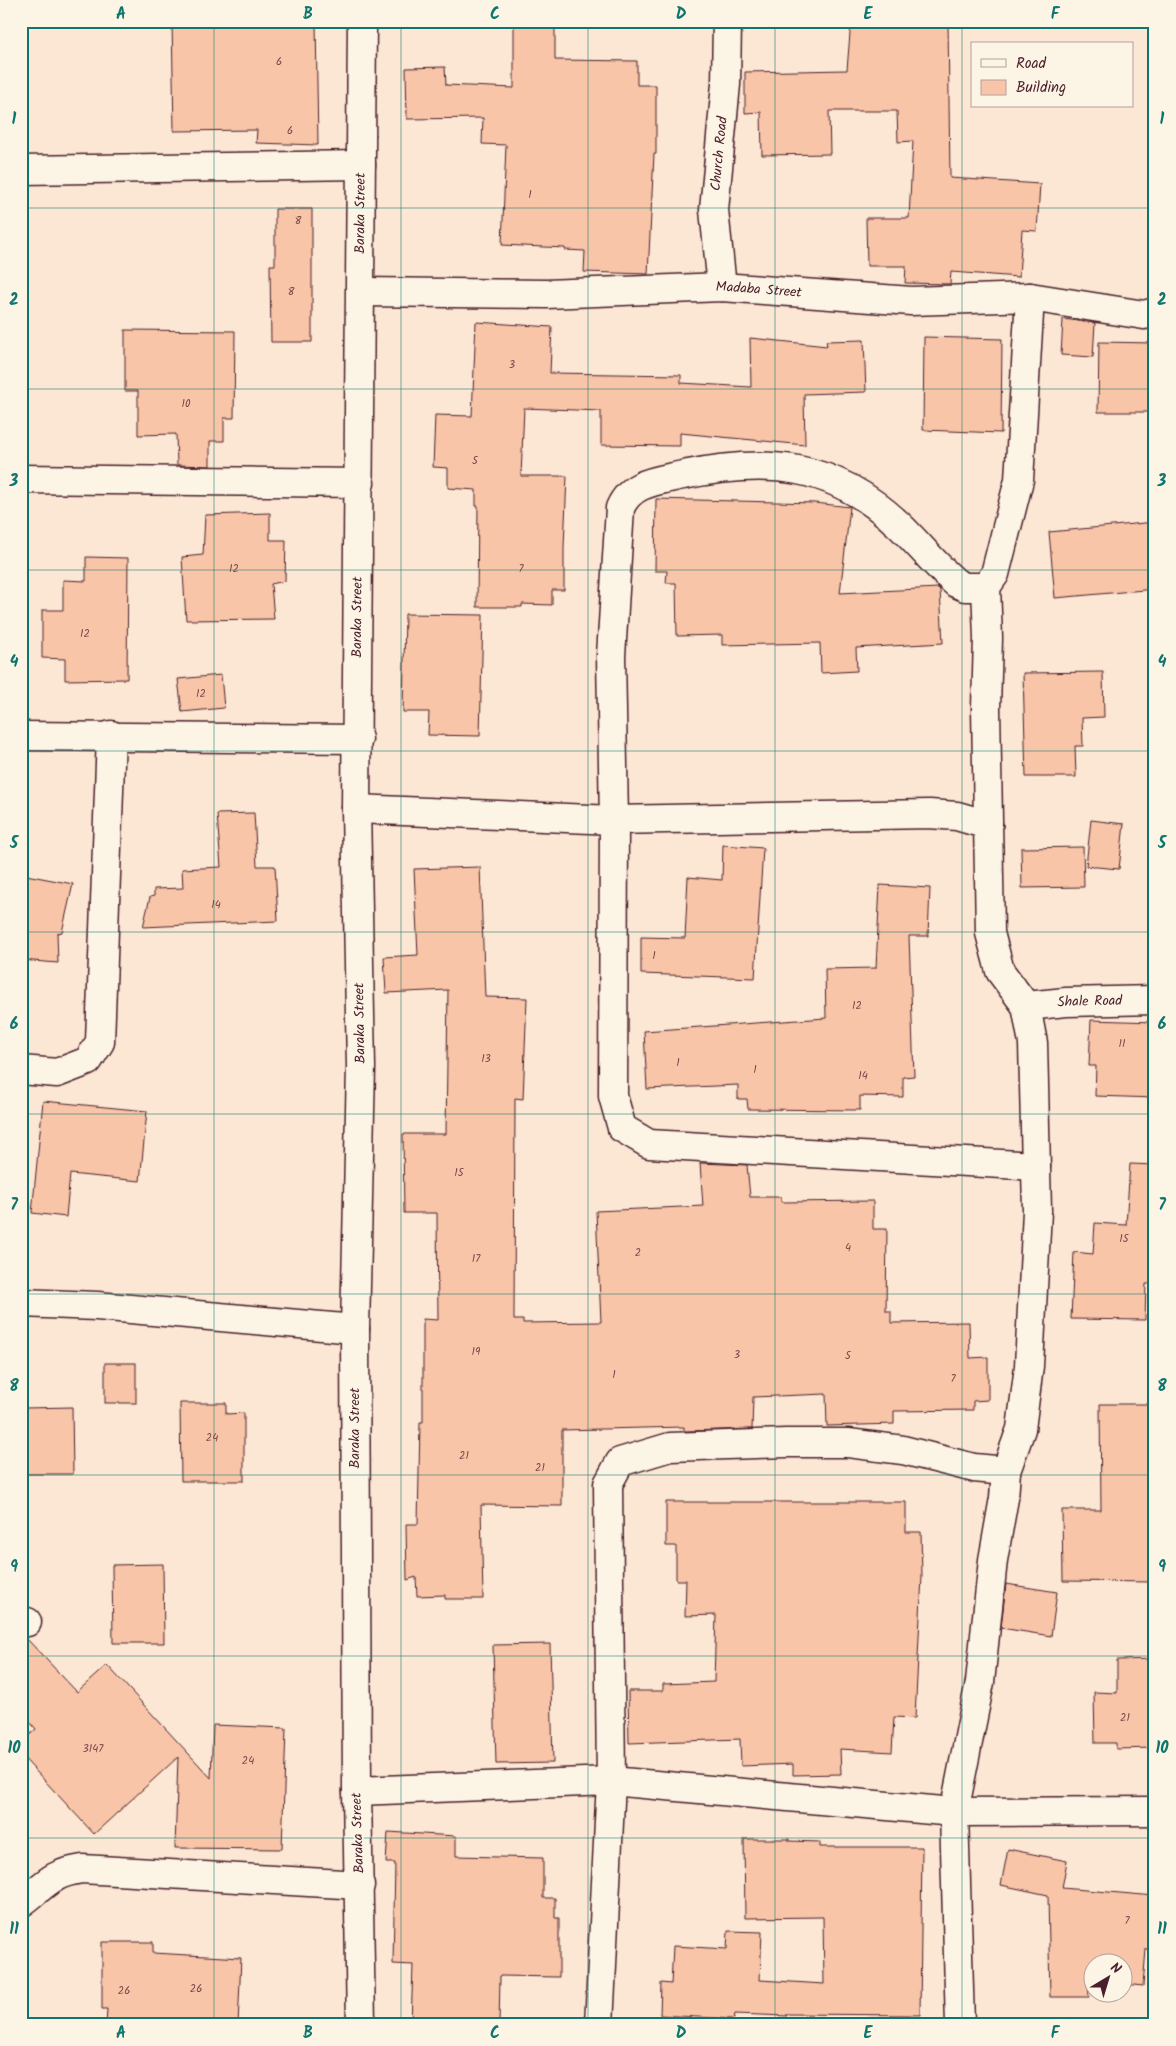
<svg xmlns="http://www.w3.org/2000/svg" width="1176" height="2046" viewBox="0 0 1176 2046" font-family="Kalam,sans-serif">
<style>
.building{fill:#f8c5a8;stroke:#4a1f2b}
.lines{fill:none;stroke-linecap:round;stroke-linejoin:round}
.minor-casing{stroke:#4a1f2b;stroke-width:31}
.minor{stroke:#fcf5e5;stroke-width:28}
.grid{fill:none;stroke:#0f766e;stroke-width:1;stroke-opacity:0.55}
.labels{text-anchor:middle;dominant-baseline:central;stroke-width:4;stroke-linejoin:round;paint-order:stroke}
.number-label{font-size:11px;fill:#76484a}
.street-label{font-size:14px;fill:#4a1f2b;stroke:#fcf5e5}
.neatline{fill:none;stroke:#0f766e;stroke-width:2}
.grid-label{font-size:16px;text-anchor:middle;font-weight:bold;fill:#0f766e}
</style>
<rect width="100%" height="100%" fill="#fbe7d3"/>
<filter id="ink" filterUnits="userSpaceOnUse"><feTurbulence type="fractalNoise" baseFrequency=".02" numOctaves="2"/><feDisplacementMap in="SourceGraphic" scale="10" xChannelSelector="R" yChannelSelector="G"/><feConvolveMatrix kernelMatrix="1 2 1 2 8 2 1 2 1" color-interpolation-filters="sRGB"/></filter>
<g filter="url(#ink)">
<!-- building -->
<g class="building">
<path d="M 172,21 L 316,21 L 318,145 L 256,143 L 257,130 L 174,131 Z"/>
<path d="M 514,21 L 555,21 L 555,60 L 637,61 L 637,85 L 656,85 L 656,154 L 654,154 L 648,274 L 584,272 L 585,251 L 565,250 L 565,248 L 502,245 L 506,145 L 482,144 L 483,118 L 407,119 L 406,68 L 445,67 L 446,85 L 514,88 Z"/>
<path d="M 851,21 L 948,21 L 950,178 L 1040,184 L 1037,231 L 1022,230 L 1019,277 L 951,272 L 950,284 L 905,283 L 906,266 L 867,266 L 866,218 L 909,218 L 913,141 L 898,142 L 897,111 L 829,111 L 830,154 L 762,155 L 761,112 L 745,113 L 745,72 L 847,70 Z"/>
<path d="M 275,209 L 312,209 L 312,342 L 271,342 L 270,265 L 275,265 Z"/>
<path d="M 1063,319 L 1095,323 L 1093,357 L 1061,355 Z"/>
<path d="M 476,322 L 552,327 L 550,373 L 681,375 L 681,383 L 751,387 L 750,338 L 827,346 L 826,341 L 864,340 L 866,392 L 804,394 L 805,445 L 680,433 L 680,446 L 601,445 L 601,411 L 524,408 L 521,476 L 567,476 L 564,547 L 564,590 L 552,590 L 552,605 L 522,604 L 522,607 L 477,607 L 478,506 L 476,506 L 476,490 L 448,488 L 448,468 L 433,467 L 435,415 L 472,416 Z"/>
<path d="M 125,330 L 235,331 L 234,418 L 224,418 L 224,441 L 210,441 L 210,466 L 177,465 L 176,434 L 138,435 L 138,391 L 125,391 Z"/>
<path d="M 924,337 L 1002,339 L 1001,433 L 923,430 Z"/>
<path d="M 1099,342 L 1155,343 L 1155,412 L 1098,412 Z"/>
<path d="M 656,499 L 815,503 L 850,507 L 840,593 L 938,588 L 940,590 L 943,643 L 856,648 L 857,671 L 821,673 L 820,643 L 722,645 L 722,635 L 677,636 L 676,583 L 666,583 L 667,571 L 655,571 Z"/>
<path d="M 270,513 L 270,540 L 286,540 L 285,581 L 271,584 L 274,619 L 186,620 L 182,557 L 203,555 L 205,515 Z"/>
<path d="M 1155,522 L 1155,589 L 1055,598 L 1049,532 Z"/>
<path d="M 86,557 L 128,558 L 127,679 L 65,680 L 65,659 L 42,658 L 42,610 L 63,610 L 63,580 L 86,581 Z"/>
<path d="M 405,614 L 483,615 L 480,736 L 428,735 L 429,712 L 403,712 Z"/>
<path d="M 1103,672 L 1104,717 L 1082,718 L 1083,746 L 1075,746 L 1076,777 L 1026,777 L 1023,673 Z"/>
<path d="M 221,675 L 224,708 L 182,712 L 178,679 Z"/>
<path d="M 254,813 L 257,866 L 275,866 L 278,921 L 143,927 L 150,897 L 154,896 L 154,889 L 183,888 L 182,869 L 221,867 L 217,814 Z"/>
<path d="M 1091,820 L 1124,824 L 1119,869 L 1086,866 Z"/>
<path d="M 723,845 L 763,848 L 755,978 L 641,974 L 641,937 L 685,938 L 688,877 L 722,880 Z"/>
<path d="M 1083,847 L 1084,887 L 1022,888 L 1021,848 Z"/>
<path d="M 480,867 L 485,997 L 527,998 L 523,1099 L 515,1098 L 514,1320 L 523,1320 L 523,1323 L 601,1322 L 596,1211 L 703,1206 L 700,1163 L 747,1165 L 750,1197 L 781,1197 L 781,1202 L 873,1201 L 873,1229 L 887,1229 L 886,1311 L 891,1311 L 891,1323 L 969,1322 L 970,1358 L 988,1357 L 988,1400 L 973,1401 L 973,1410 L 894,1411 L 894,1424 L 827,1426 L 826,1394 L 753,1397 L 752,1429 L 687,1431 L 684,1431 L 684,1427 L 562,1430 L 562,1506 L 481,1505 L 483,1599 L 445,1599 L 445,1595 L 417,1596 L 416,1577 L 407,1580 L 406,1524 L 418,1524 L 420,1422 L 423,1422 L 423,1319 L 438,1320 L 437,1213 L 404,1213 L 403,1134 L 446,1134 L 448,990 L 386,993 L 384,957 L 418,955 L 414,869 Z"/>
<path d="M 21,874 L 73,884 L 62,932 L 57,933 L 58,963 L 21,960 Z"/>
<path d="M 880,885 L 930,888 L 928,936 L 909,936 L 914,1076 L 903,1077 L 903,1097 L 860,1096 L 860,1110 L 748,1109 L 747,1099 L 738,1099 L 738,1085 L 647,1089 L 644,1031 L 826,1018 L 825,969 L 876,968 Z"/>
<path d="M 1091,1020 L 1155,1022 L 1155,1098 L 1095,1096 L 1096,1066 L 1089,1066 Z"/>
<path d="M 43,1101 L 147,1111 L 140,1181 L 70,1174 L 66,1217 L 32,1213 Z"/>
<path d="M 1130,1164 L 1155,1165 L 1155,1284 L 1146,1284 L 1145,1320 L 1071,1319 L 1074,1252 L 1093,1254 L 1095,1223 L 1126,1225 Z"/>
<rect x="105" y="1363" width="31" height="40"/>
<path d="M 180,1403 L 226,1403 L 226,1414 L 244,1413 L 244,1481 L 181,1481 Z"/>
<path d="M 1100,1404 L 1155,1404 L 1155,1582 L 1063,1581 L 1062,1510 L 1101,1510 Z"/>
<path d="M 72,1407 L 73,1474 L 26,1474 L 25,1408 Z"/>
<path d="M 666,1502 L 906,1502 L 906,1532 L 921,1532 L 922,1576 L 915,1718 L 894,1717 L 892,1752 L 840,1749 L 841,1774 L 793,1775 L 793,1764 L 741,1766 L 740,1739 L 629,1743 L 628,1691 L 663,1691 L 663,1684 L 714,1682 L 716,1615 L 685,1616 L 686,1580 L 676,1580 L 676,1546 L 666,1546 Z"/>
<path d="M 163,1564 L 164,1643 L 113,1643 L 112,1565 Z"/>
<path d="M 1006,1584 L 1057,1592 L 1051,1636 L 1001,1628 Z"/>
<path d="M 21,1638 L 26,1638 L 77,1692 L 107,1665 L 211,1778 L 213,1725 L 286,1728 L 282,1849 L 175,1848 L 178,1757 L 94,1834 L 21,1755 L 21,1743 L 36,1729 L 21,1712 Z"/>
<path d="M 550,1644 L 553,1763 L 496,1764 L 493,1645 Z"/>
<path d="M 1155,1659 L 1155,1748 L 1116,1749 L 1116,1743 L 1095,1743 L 1094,1692 L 1117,1693 L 1117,1660 Z"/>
<path d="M 388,1832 L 456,1836 L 456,1856 L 543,1858 L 543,1898 L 555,1898 L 555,1918 L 559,1918 L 559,1977 L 500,1976 L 499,2025 L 411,2025 L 413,1965 L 393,1964 L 395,1863 L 386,1863 Z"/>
<path d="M 744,1839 L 789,1839 L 789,1841 L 820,1842 L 820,1847 L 922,1847 L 920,2015 L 787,2014 L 787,2016 L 735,2014 L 734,2019 L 660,2015 L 661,1983 L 671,1984 L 673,1946 L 727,1949 L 728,1931 L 762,1932 L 760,1980 L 824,1984 L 823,1917 L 745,1918 Z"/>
<path d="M 1008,1849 L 1067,1861 L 1062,1888 L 1155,1896 L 1155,1950 L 1146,1949 L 1143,1986 L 1124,1984 L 1124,1964 L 1094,1964 L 1094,1982 L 1088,1982 L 1089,1997 L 1050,1997 L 1048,1895 L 1001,1885 Z"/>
<path d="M 102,1942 L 153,1942 L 153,1953 L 241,1958 L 238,2025 L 106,2025 L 107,2009 L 102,2009 Z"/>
</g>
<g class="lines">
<!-- minor casing -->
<g class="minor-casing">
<g id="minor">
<path d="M 21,170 L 361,165"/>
<path id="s1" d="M 722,287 L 714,210 L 726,84 L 727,21"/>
<path id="s2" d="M 361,292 L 546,294 L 722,287 L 911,301 L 1030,297 L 1144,315 L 1155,312"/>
<path d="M 1030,297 L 1019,480 L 995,574 L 986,587 L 965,587 L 956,583 C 935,565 918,543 898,524 C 832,462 767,458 683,475 C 657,481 631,482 620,508 L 611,656 L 614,820 L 613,1096 L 622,1128 L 649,1144 L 1036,1166"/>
<path d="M 21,479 L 360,483"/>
<path d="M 21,736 L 358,739"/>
<path d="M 356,809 L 614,820 L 929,814 L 957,816 L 988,825"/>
<path id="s3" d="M 1026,1006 L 1066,1002 L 1155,1000"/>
<path d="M 21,1070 L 57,1073 L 88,1061 L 100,1042 L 111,735"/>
<path d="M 21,1303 L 97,1306 L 355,1329"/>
<path d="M 21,1622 L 27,1622"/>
<path d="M 357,1791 L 611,1781 L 954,1812 L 1155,1811"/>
<path d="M 21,1903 C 46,1885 49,1874 82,1869 L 360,1885"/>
<path id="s4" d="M 361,2025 L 357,1791 L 355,1329 L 361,1067 L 356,809 L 362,21"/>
<path d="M 599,2025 L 611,1781 L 608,1484 L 620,1462 L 670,1447 L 786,1443 L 848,1443 L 903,1450 L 974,1468 L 1006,1471"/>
<path d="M 960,2025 L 954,1812 L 980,1682 L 993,1560 L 1004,1498 L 1006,1471 L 1021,1429 L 1029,1366 L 1037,1211 L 1033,1043 L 1026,1006 L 1000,971 L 990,933 L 986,708 L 988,638 L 986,587"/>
</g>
</g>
<!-- minor -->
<use href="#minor" class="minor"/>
</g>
</g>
<!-- grid -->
<path class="grid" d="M 214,21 L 214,2025M 401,21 L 401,2025M 588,21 L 588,2025M 775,21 L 775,2025M 962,21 L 962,2025M 21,208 L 1155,208M 21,389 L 1155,389M 21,570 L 1155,570M 21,751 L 1155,751M 21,932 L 1155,932M 21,1114 L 1155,1114M 21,1294 L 1155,1294M 21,1475 L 1155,1475M 21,1656 L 1155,1656M 21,1838 L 1155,1838"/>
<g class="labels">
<!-- number labels -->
<g class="number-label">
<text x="279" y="62">6</text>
<text x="290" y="131">6</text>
<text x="530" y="195">1</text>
<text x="298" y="221">8</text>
<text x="291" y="292">8</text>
<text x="512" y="365">3</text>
<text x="186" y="404">10</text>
<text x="475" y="461">5</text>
<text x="234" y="569">12</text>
<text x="521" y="569">7</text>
<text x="85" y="634">12</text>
<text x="201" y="694">12</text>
<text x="216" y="905">14</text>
<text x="654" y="956">1</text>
<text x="857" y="1006">12</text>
<text x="1122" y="1044">11</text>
<text x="486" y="1059">13</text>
<text x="678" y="1063">1</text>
<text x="755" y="1070">1</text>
<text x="863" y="1076">14</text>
<text x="459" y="1173">15</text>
<text x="1124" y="1239">15</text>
<text x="848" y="1248">4</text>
<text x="638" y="1253">2</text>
<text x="476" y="1259">17</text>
<text x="476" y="1352">19</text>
<text x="737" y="1355">3</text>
<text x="848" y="1356">5</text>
<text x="614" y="1375">1</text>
<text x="953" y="1379">7</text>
<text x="212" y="1438">24</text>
<text x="464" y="1456">21</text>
<text x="540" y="1468">21</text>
<text x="1125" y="1718">21</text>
<text x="93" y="1749">3147</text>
<text x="248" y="1761">24</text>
<text x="1127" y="1921">7</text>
<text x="196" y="1989">26</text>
<text x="124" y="1991">26</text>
</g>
<!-- street labels -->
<g class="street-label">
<text stroke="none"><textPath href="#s1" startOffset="134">Church Road</textPath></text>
<text stroke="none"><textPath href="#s4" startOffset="1812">Baraka Street</textPath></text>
<text stroke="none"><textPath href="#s2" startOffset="398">Madaba Street</textPath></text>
<text stroke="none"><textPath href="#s4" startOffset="1408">Baraka Street</textPath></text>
<text stroke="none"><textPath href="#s3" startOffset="64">Shale Road</textPath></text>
<text transform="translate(360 1023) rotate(-91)">Baraka Street</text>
<text transform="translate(355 1428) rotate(-90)">Baraka Street</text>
<text transform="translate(358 1833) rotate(-92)">Baraka Street</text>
</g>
</g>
<!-- margin -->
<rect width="1176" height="2046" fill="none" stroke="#fcf5e5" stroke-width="55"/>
<!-- legend -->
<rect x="971" y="42" width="162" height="65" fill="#fcf5e5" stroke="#b59f9b"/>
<rect x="981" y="59" width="25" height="8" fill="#fcf5e5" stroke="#b59f9b"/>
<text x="1016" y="68" font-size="15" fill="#4a1f2b">Road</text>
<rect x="981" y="80" width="25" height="15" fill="#f8c5a8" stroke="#b59f9b"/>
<text x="1016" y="92" font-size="15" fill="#4a1f2b">Building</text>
<!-- north arrow -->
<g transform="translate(1108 1978) rotate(38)"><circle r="24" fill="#fcf5e5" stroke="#b59f9b"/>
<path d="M0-4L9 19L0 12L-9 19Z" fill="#4a1f2b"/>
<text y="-8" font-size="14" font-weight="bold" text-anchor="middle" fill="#4a1f2b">N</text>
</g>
<rect x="28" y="28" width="1120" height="1990" class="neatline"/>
<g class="grid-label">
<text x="121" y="19">A</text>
<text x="308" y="19">B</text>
<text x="495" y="19">C</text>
<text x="681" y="19">D</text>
<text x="868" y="19">E</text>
<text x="1055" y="19">F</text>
<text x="14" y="124">1</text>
<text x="1162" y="124">1</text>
<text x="14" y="305">2</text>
<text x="1162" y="305">2</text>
<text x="14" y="486">3</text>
<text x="1162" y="486">3</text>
<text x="14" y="667">4</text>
<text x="1162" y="667">4</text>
<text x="14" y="848">5</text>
<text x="1162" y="848">5</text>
<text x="14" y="1029">6</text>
<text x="1162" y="1029">6</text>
<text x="14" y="1210">7</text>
<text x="1162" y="1210">7</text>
<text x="14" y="1391">8</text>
<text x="1162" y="1391">8</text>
<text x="14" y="1572">9</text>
<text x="1162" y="1572">9</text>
<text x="14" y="1753">10</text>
<text x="1162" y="1753">10</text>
<text x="14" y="1934">11</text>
<text x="1162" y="1934">11</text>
<text x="121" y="2038">A</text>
<text x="308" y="2038">B</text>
<text x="495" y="2038">C</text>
<text x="681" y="2038">D</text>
<text x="868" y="2038">E</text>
<text x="1055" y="2038">F</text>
</g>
</svg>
